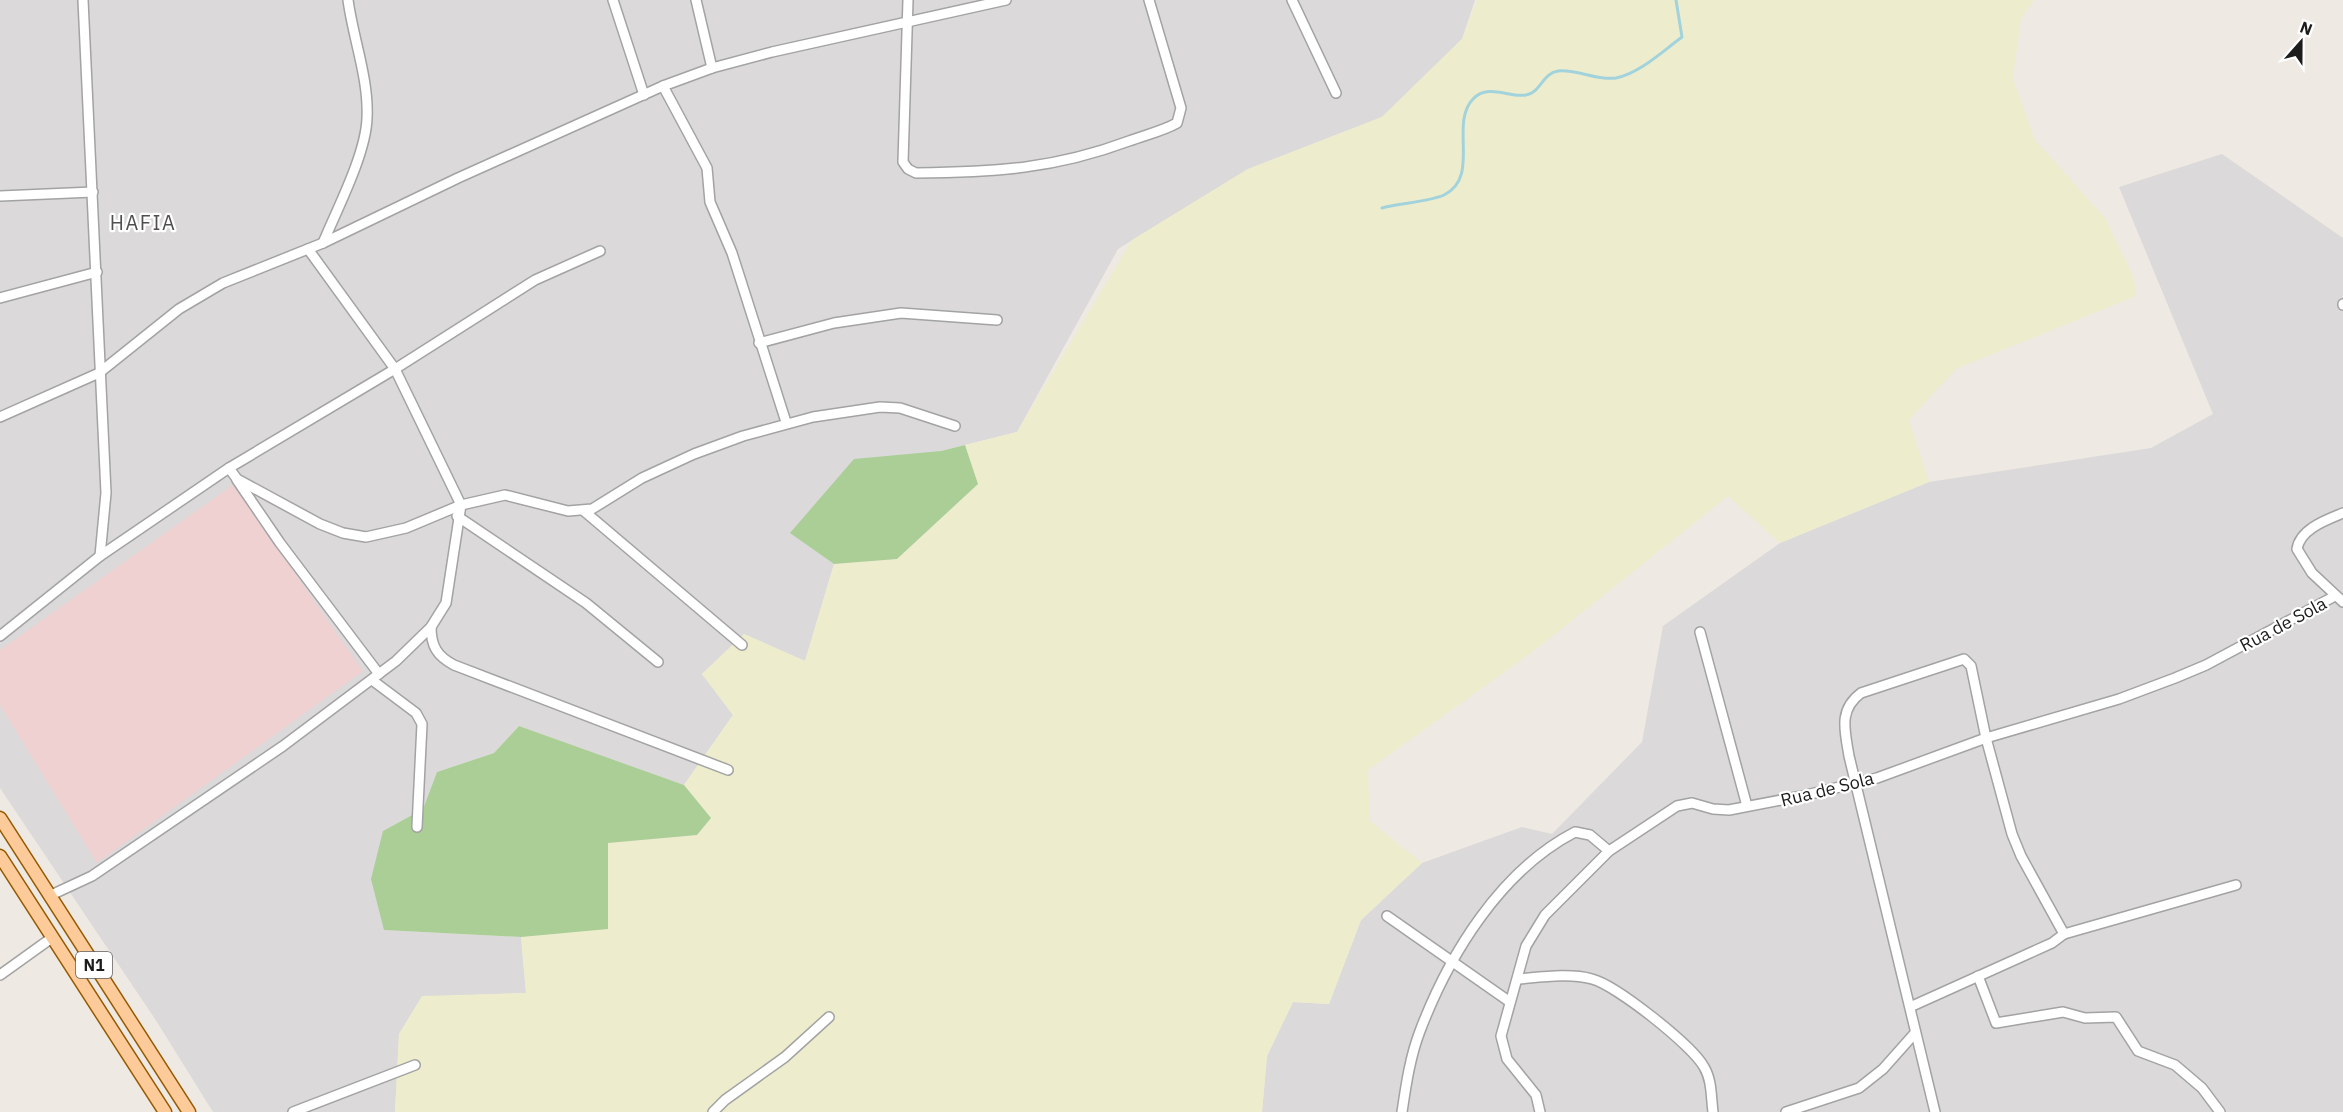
<svg xmlns="http://www.w3.org/2000/svg" width="2343" height="1112" viewBox="0 0 2343 1112" font-family="'IBM Plex Sans',sans-serif">
<style>
.residential{fill:#dbd9d9}
.commercial{fill:#efd1d1}
.farmland{fill:#ededcd}
.forest{fill:#aace96}
.lines{fill:none;stroke-linecap:round;stroke-linejoin:round}
.stream{stroke:#a2d3dc;stroke-width:3}
.minor-casing{stroke:#a3a3a3;stroke-width:12}
.major-casing{stroke:#955a00;stroke-width:15}
.minor{stroke:#fff;stroke-width:9}
.major{stroke:#fccb99;stroke-width:12}
.labels{text-anchor:middle;dominant-baseline:central;stroke-width:4.5;stroke-linejoin:round;paint-order:stroke}
.shield{fill:#fff;stroke:#606060;stroke-width:1.5}
.shield-label{font-size:16px;font-weight:bold;fill:#1c1c1c}
.street-label{font-size:18px;fill:#1c1c1c;stroke:#fff}
.neighbourhood-label{font-size:20px;letter-spacing:1.5px;fill:#4f4f4f;stroke:#fff}
</style>
<rect width="100%" height="100%" fill="#eee9e2"/>
<!-- residential -->
<g class="residential">
<path d="M 0,0 L 1475,0 L 1462,39 L 1382,117 L 1248,169 L 1118,249 L 1017,432 L 941,451 L 791,533 L 834,564 L 805,661 L 744,634 L 702,674 L 733,715 L 684,785 L 519,726 L 494,753 L 437,772 L 423,809 L 383,831 L 384,930 L 521,937 L 526,993 L 422,997 L 399,1034 L 395,1112 L 213,1112 L 157,1022 L 0,788 Z"/>
<path d="M 2222,154 L 2343,238 L 2343,1112 L 1262,1112 L 1267,1056 L 1293,1002 L 1329,1004 L 1361,920 L 1422,863 L 1522,827 L 1552,834 L 1642,742 L 1663,626 L 1780,543 L 1929,482 L 2151,448 L 2213,414 L 2119,187 Z"/>
</g>
<!-- commercial -->
<path class="commercial" d="M 233,485 L 363,671 L 97,863 L 0,705 L 0,650 Z"/>
<!-- farmland -->
<path class="farmland" d="M 1477,0 L 2034,0 L 2021,19 L 2013,78 L 2035,140 L 2105,218 L 2134,278 L 2136,296 L 1956,369 L 1909,420 L 1929,482 L 1780,543 L 1728,496 L 1535,650 L 1368,770 L 1370,821 L 1422,863 L 1361,920 L 1329,1004 L 1293,1002 L 1267,1056 L 1262,1112 L 395,1112 L 399,1034 L 422,996 L 526,993 L 521,937 L 607,928 L 608,843 L 697,835 L 710,818 L 684,785 L 733,715 L 702,674 L 744,634 L 805,661 L 834,564 L 897,559 L 978,484 L 965,445 L 1017,432 L 1132,240 L 1248,169 L 1382,117 L 1462,39 Z"/>
<!-- forest -->
<g class="forest">
<path d="M 965,445 L 978,484 L 897,559 L 834,564 L 790,533 L 854,459 L 941,451 Z"/>
<path d="M 519,726 L 684,785 L 711,818 L 697,835 L 608,843 L 608,929 L 521,937 L 384,930 L 371,879 L 383,831 L 423,809 L 437,772 L 494,753 Z"/>
</g>
<g class="lines">
<!-- stream -->
<path class="stream" d="M 1382,208 C 1397,204 1432,201 1444,195 C 1481,177 1449,124 1473,99 C 1488,83 1509,98 1526,95 C 1540,93 1543,73 1558,71 C 1578,69 1597,81 1616,78 C 1640,73 1663,51 1682,37 L 1676,0"/>
<!-- minor casing -->
<g class="minor-casing">
<g id="minor">
<path d="M 83,0 L 106,493 L 100,556"/>
<path d="M 613,0 L 644,95"/>
<path d="M 696,0 L 712,68"/>
<path d="M 908,0 L 903,162 L 908,169 L 916,173 C 996,172 1054,169 1129,141 C 1145,135 1163,131 1177,123 L 1181,108 L 1149,0"/>
<path d="M 1292,0 L 1336,93"/>
<path d="M 663,86 L 707,168 L 710,202 L 732,253 L 786,422"/>
<path d="M 0,196 L 93,192"/>
<path d="M 323,243 C 337,209 366,154 367,118 C 369,79 353,38 348,0"/>
<path d="M 0,298 L 97,272"/>
<path d="M 2343,304 L 2343,305"/>
<path d="M 759,343 L 834,323 L 901,313 L 997,320"/>
<path d="M 0,417 L 99,373 L 179,309 L 223,283 L 323,243 L 458,178 L 663,86 L 712,68 L 772,52 L 1006,0"/>
<path d="M 229,468 L 237,479 L 320,524 L 343,533 L 366,537 L 406,528 L 461,505 L 505,495 L 568,511 L 592,509 L 642,478 L 694,454 L 743,436 L 813,417 L 880,407 L 900,408 L 955,426"/>
<path d="M 237,480 L 280,543 L 379,674"/>
<path d="M 584,511 L 742,645"/>
<path d="M 2343,513 C 2326,520 2300,529 2297,549 L 2312,573 L 2343,602"/>
<path d="M 457,516 L 586,603 L 658,662"/>
<path d="M 431,627 C 431,646 437,656 454,665 L 728,770"/>
<path d="M 1700,632 L 1747,806"/>
<path d="M 0,636 L 100,556 L 229,468 L 395,369 L 535,280 L 600,251"/>
<path d="M 372,680 L 416,713 L 422,724 L 417,827"/>
<path d="M 49,896 L 92,876 L 283,746 L 396,661 L 431,627 L 446,603 L 461,505 L 395,369 L 308,249"/>
<path d="M 1387,916 L 1510,1002"/>
<path d="M 2064,934 L 2236,885"/>
<path d="M 0,975 L 53,937"/>
<path d="M 1978,976 L 1996,1023 L 2063,1012 L 2085,1018 L 2116,1017 L 2138,1051 L 2175,1065 L 2202,1088 L 2220,1112"/>
<path d="M 1519,979 C 1542,977 1570,973 1592,979 C 1616,985 1693,1046 1704,1067 C 1712,1080 1711,1097 1713,1112"/>
<path d="M 1910,1007 L 2052,943 L 2064,934 L 2021,856 L 2012,834 L 1986,738 L 1971,666 L 1964,659 L 1861,693 C 1838,710 1845,731 1849,756 L 1935,1112"/>
<path d="M 293,1112 L 415,1065"/>
<path d="M 713,1112 L 725,1100 L 785,1057 L 829,1017"/>
<path d="M 1402,1112 C 1406,1085 1410,1057 1420,1031 C 1449,955 1500,871 1575,832 L 1590,835 L 1609,851"/>
<path d="M 1540,1112 L 1536,1095 L 1507,1059 L 1501,1036 L 1526,946 L 1545,915 L 1609,851 L 1677,806 L 1692,803 L 1713,809 L 1729,810 L 1802,796 L 1877,778 L 1986,738 L 2119,699 L 2175,678 L 2206,665 L 2335,596"/>
<path d="M 1786,1112 L 1859,1088 L 1883,1069 L 1915,1033"/>
</g>
</g>
<!-- major casing -->
<g class="major-casing">
<g id="major">
<path d="M 0,818 L 189,1112"/>
<path d="M 0,856 L 165,1112"/>
</g>
</g>
<!-- minor -->
<use href="#minor" class="minor"/>
<!-- major -->
<use href="#major" class="major"/>
</g>
<g class="labels">
<!-- shield labels -->
<rect class="shield" x="76" y="952" width="36" height="26" rx="4.5"/>
<g class="shield-label">
<text x="94" y="965">N1</text>
</g>
<!-- street labels -->
<g class="street-label">
<text transform="translate(2283 624) rotate(-28)">Rua de Sola</text>
<text transform="translate(1827 789) rotate(-14)">Rua de Sola</text>
</g>
<!-- neighbourhood labels -->
<g class="neighbourhood-label">
<text x="143" y="222">HAFIA</text>
</g>
</g>
<!-- north arrow -->
<g transform="translate(2301 42) rotate(21)" stroke="#ffffff" stroke-width="4.5" paint-order="stroke">
<path d="M0-4.5L10 22L0 15L-10 22Z" fill="#1c1c1c"/>
<text y="-9" font-size="16" font-weight="bold" text-anchor="middle" fill="#1c1c1c">N</text>
</g>
</svg>
